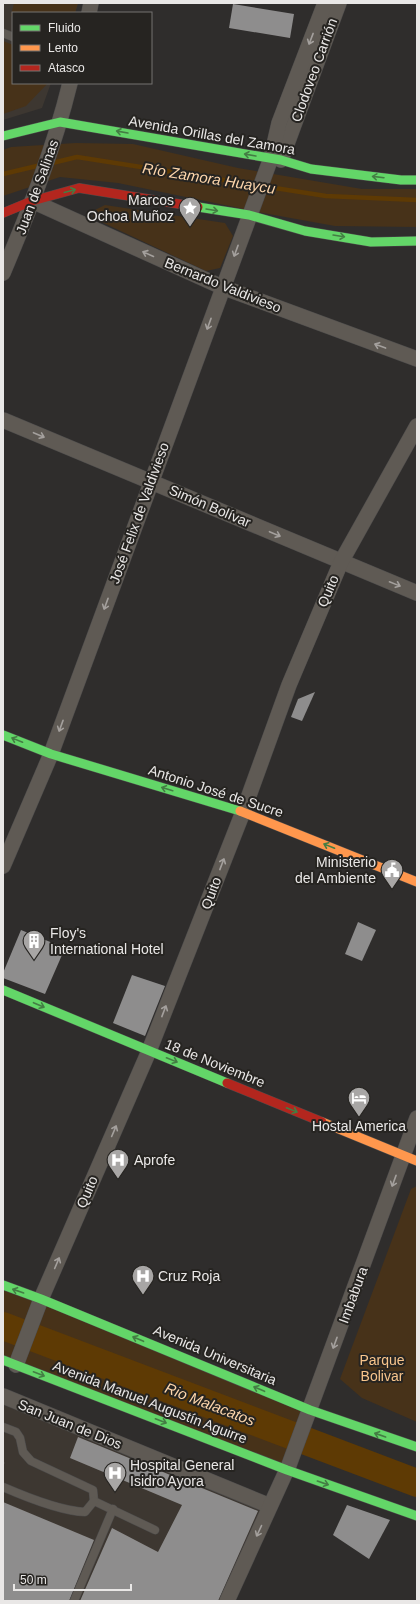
<svg xmlns="http://www.w3.org/2000/svg" width="420" height="1604" viewBox="0 0 420 1604" font-family="Helvetica,sans-serif">
<style>
.built{fill:#3d3731}
.green{fill:#473219}
.lines{fill:none;stroke-linecap:round;stroke-linejoin:round}
.stream{stroke:#5e3a04;stroke-width:4.5}
.river{stroke:#5e3a04;stroke-width:28}
.building{fill:#8e8d8d}
.lane-casing{stroke:#4c4b4b;stroke-width:9}
.street-casing{stroke:#4c4b4b;stroke-width:16}
.fast-casing{stroke:#4c4b4b;stroke-width:10}
.slow-casing{stroke:#4c4b4b;stroke-width:10}
.jam-casing{stroke:#4c4b4b;stroke-width:10}
.path{stroke:#645f5c;stroke-width:2.5;stroke-dasharray:3 3;stroke-linecap:butt}
.lane{stroke:#5f5a54;stroke-width:8}
.street{stroke:#5f5a54;stroke-width:15}
.fast{stroke:#63d668;stroke-width:9}
.slow{stroke:#ff974d;stroke-width:9}
.jam{stroke:#b3261e;stroke-width:9}
.oneway{stroke:#a4a09d}
.oneway2{stroke:#447d44}
.labels{text-anchor:middle;dominant-baseline:central;stroke-width:4;stroke-linejoin:round;paint-order:stroke}
.street-label{font-size:14px;fill:#e9e7e6;stroke:#262421}
.poi-label{font-size:14px;fill:#e9e7e6;stroke:#262421;text-anchor:start}
.park-label{font-size:14px;fill:#f8c58c;stroke:#262421}
.water-label{font-size:15px;font-style:italic;fill:#fdd6ac;stroke:#262421}
</style>
<rect width="100%" height="100%" fill="#2f2d2c"/>
<!-- built -->
<g class="built">
<path d="M 3,3 L 78,3 L 75,13 L 13,13 L 13,83 L 51,83 L 42,108 L 3,120 Z"/>
<path d="M 3,1403 L 267,1509 L 225,1601 L 3,1601 Z"/>
</g>
<!-- green -->
<g class="green">
<path d="M 14,3 L 78,3 L 75,13 L 13,13 L 13,17 L 11,16 Z"/>
<path d="M 3,41 L 13,45 L 13,83 L 48,83 L 26,106 L 3,114 Z"/>
<path d="M 76,143 L 133,144 L 238,168 L 362,189 L 417,189 L 417,227 L 335,226 L 263,213 L 118,183 L 60,177 L 3,196 L 3,150 L 11,147 Z"/>
<path d="M 105,205 L 225,223 L 233,236 L 220,268 L 206,271 L 93,218 L 93,211 Z"/>
<path d="M 417,1186 L 417,1422 L 362,1398 L 340,1379 L 411,1189 Z"/>
<path d="M 3,1287 L 310,1410 L 287,1470 L 3,1360 Z"/>
</g>
<g class="lines">
<!-- stream -->
<g class="stream">
<path d="M 48,164 L 77,157 L 326,196 L 417,200"/>
<path d="M 3,174 L 41,165"/>
</g>
<!-- river -->
<path class="river" d="M 3,1326 L 417,1483"/>
</g>
<!-- building -->
<g class="building">
<path d="M 233,4 L 294,14 L 290,38 L 229,28 Z"/>
<path d="M 315,692 L 302,721 L 291,717 L 298,699 Z"/>
<path d="M 358,922 L 376,930 L 362,961 L 345,954 Z"/>
<path d="M 21,930 L 65,948 L 45,994 L 3,978 L 3,973 Z"/>
<path d="M 132,975 L 165,986 L 145,1036 L 113,1023 Z"/>
<path d="M 78,1437 L 258,1511 L 218,1601 L 80,1601 L 112,1528 L 158,1552 L 182,1505 L 70,1458 Z"/>
<path d="M 3,1502 L 94,1540 L 69,1601 L 3,1601 Z"/>
<path d="M 347,1505 L 390,1520 L 369,1559 L 333,1535 Z"/>
</g>
<g class="lines">
<!-- lane casing -->
<g class="lane-casing">
<g id="lane">
<path d="M 3,33 L 13,37"/>
<path d="M 3,1427 L 16,1432 L 20,1438 L 23,1452 L 31,1461 L 93,1490 L 94,1501 L 155,1530"/>
<path d="M 3,1487 C 26,1497 60,1511 85,1512 L 94,1501"/>
<path d="M 74,1601 L 113,1509"/>
</g>
</g>
<!-- street casing -->
<g class="street-casing">
<g id="street">
<path d="M 89,13 L 91,3"/>
<path d="M 281,160 L 339,3"/>
<path d="M 32,201 L 222,287 L 417,359"/>
<path d="M 3,273 C 29,211 54,149 70,83"/>
<path d="M 3,420 L 417,593"/>
<path d="M 3,866 L 51,754 L 271,158 L 279,123 L 325,3"/>
<path d="M 16,1365 L 41,1299 L 149,1051 L 243,812 L 289,685 L 341,562 L 417,426"/>
<path d="M 3,1396 L 270,1506"/>
<path d="M 227,1601 L 289,1465 L 417,1118"/>
</g>
</g>
<!-- fast casing -->
<g class="fast-casing">
<g id="fast">
<path d="M 3,136 L 60,122 L 281,160 L 311,169 L 401,180 L 417,180"/>
<path d="M 198,207 L 249,215 L 305,231 L 371,242 L 417,241"/>
<path d="M 3,735 L 51,754 L 240,811"/>
<path d="M 3,990 L 227,1083"/>
<path d="M 3,1285 L 41,1299 L 310,1410 L 417,1447"/>
<path d="M 3,1360 L 287,1470 L 417,1516"/>
</g>
</g>
<!-- slow casing -->
<g class="slow-casing">
<g id="slow">
<path d="M 240,811 L 417,882"/>
<path d="M 322,1122 L 417,1161"/>
</g>
</g>
<!-- jam casing -->
<g class="jam-casing">
<g id="jam">
<path d="M 3,213 L 32,201 L 79,188 L 198,207"/>
<path d="M 227,1083 L 322,1122"/>
</g>
</g>
<!-- path -->
<path class="path" d="M 3,1462 L 3,1464"/>
<!-- lane -->
<use href="#lane" class="lane"/>
<!-- street -->
<use href="#street" class="street"/>
<!-- fast -->
<use href="#fast" class="fast"/>
<!-- slow -->
<use href="#slow" class="slow"/>
<!-- jam -->
<use href="#jam" class="jam"/>
</g>
<!-- one-way arrows -->
<defs><path id="oneway-shaft" d="M-6 0H5M1.5-3L5.5 0L1.5 3" fill="none" stroke-width="1.6" stroke-linecap="round" stroke-linejoin="round"/></defs>
<g class="oneway">
<use href="#oneway-shaft" transform="translate(311 39) rotate(111)"/>
<use href="#oneway-shaft" transform="translate(236 251) rotate(110)"/>
<use href="#oneway-shaft" transform="translate(148 254) rotate(-156)"/>
<use href="#oneway-shaft" transform="translate(209 324) rotate(110)"/>
<use href="#oneway-shaft" transform="translate(380 346) rotate(-160)"/>
<use href="#oneway-shaft" transform="translate(39 435) rotate(23)"/>
<use href="#oneway-shaft" transform="translate(275 534) rotate(23)"/>
<use href="#oneway-shaft" transform="translate(395 584) rotate(22)"/>
<use href="#oneway-shaft" transform="translate(106 604) rotate(110)"/>
<use href="#oneway-shaft" transform="translate(61 726) rotate(110)"/>
<use href="#oneway-shaft" transform="translate(222 864) rotate(-69)"/>
<use href="#oneway-shaft" transform="translate(164 1011) rotate(-69)"/>
<use href="#oneway-shaft" transform="translate(114 1131) rotate(-67)"/>
<use href="#oneway-shaft" transform="translate(394 1181) rotate(110)"/>
<use href="#oneway-shaft" transform="translate(57 1263) rotate(-67)"/>
<use href="#oneway-shaft" transform="translate(335 1343) rotate(110)"/>
<use href="#oneway-shaft" transform="translate(259 1531) rotate(115)"/>
</g>
<g class="oneway2">
<use href="#oneway-shaft" transform="translate(122 132) rotate(-170)"/>
<use href="#oneway-shaft" transform="translate(250 155) rotate(-170)"/>
<use href="#oneway-shaft" transform="translate(378 177) rotate(-173)"/>
<use href="#oneway-shaft" transform="translate(70 191) rotate(-15)"/>
<use href="#oneway-shaft" transform="translate(212 210) rotate(9)"/>
<use href="#oneway-shaft" transform="translate(339 236) rotate(9)"/>
<use href="#oneway-shaft" transform="translate(17 740) rotate(-158)"/>
<use href="#oneway-shaft" transform="translate(167 789) rotate(-163)"/>
<use href="#oneway-shaft" transform="translate(329 846) rotate(-158)"/>
<use href="#oneway-shaft" transform="translate(39 1005) rotate(23)"/>
<use href="#oneway-shaft" transform="translate(172 1060) rotate(22)"/>
<use href="#oneway-shaft" transform="translate(292 1110) rotate(22)"/>
<use href="#oneway-shaft" transform="translate(18 1291) rotate(-161)"/>
<use href="#oneway-shaft" transform="translate(138 1339) rotate(-157)"/>
<use href="#oneway-shaft" transform="translate(39 1374) rotate(21)"/>
<use href="#oneway-shaft" transform="translate(259 1389) rotate(-157)"/>
<use href="#oneway-shaft" transform="translate(161 1421) rotate(21)"/>
<use href="#oneway-shaft" transform="translate(380 1435) rotate(-161)"/>
<use href="#oneway-shaft" transform="translate(323 1483) rotate(19)"/>
</g>
<!-- icons -->
<defs>
<g id="sight-pin" transform="scale(1.15)"><path d="M0 17L-7.5 6A9.5 9.5 0 1 1 7.5 6Z" fill="#a8a6a5" stroke="#262421"/><path d="M0-6L1.8-2.2L6-1.7L2.9 1.2L3.7 5.4L0 3.3L-3.7 5.4L-2.9 1.2L-6-1.7L-1.8-2.2Z" fill="#fff"/></g>
<g id="civic-pin" transform="scale(1.15)"><path d="M0 17L-7.5 6A9.5 9.5 0 1 1 7.5 6Z" fill="#a8a6a5" stroke="#262421"/><path d="M-.6-6.5H3V-4.5H.6V-3L4-1V1h2V6H-6V1h2V-1L-.6-3ZM-1.2 2.5V6h2.4V2.5Z" fill="#fff"/></g>
<g id="building-pin" transform="scale(1.15)"><path d="M0 17L-7.5 6A9.5 9.5 0 1 1 7.5 6Z" fill="#a8a6a5" stroke="#262421"/><path d="M-4-6H4V6H1V3H-1V6H-4ZM-2.5-4.3h1.7v1.8h-1.7ZM.8-4.3h1.7v1.8H.8ZM-2.5-1h1.7V.8h-1.7ZM.8-1h1.7V.8H.8Z" fill="#fff"/></g>
<g id="hotel-pin" transform="scale(1.15)"><path d="M0 17L-7.5 6A9.5 9.5 0 1 1 7.5 6Z" fill="#a8a6a5" stroke="#262421"/><path d="M-6-4.5h1.5V1H6V5H4.5V3h-9V5H-6ZM-4 0a1.8 1.8 0 1 1 3.6 0ZM.5 0V-2.5h3Q6-2.5 6 0Z" fill="#fff"/></g>
<g id="hospital-pin" transform="scale(1.15)"><path d="M0 17L-7.5 6A9.5 9.5 0 1 1 7.5 6Z" fill="#a8a6a5" stroke="#262421"/><path d="M-5-5h3v3.5h4V-5h3V5h-3V1.5h-4V5h-3Z" fill="#fff"/></g>
</defs>
<g fill-rule="evenodd">
<use href="#sight-pin" x="190" y="208"/>
<use href="#civic-pin" x="392" y="870"/>
<use href="#building-pin" x="34" y="941"/>
<use href="#hotel-pin" x="359" y="1098"/>
<use href="#hospital-pin" x="118" y="1160"/>
<use href="#hospital-pin" x="143" y="1276"/>
<use href="#hospital-pin" x="115" y="1473"/>
</g>
<g class="labels">
<!-- street labels -->
<g class="street-label">
<text transform="translate(314 70) rotate(-70)">Clodoveo Carrión</text>
<text transform="translate(212 135) rotate(10)">Avenida Orillas del Zamora</text>
<text transform="translate(37 187) rotate(-70)">Juan de Salinas</text>
<text transform="translate(223 285) rotate(22)">Bernardo Valdivieso</text>
<text transform="translate(210 506) rotate(23)">Simón Bolívar</text>
<text transform="translate(139 513) rotate(-70)">José Felix de Valdivieso</text>
<text transform="translate(328 591) rotate(-67)">Quito</text>
<text transform="translate(216 791) rotate(18)">Antonio José de Sucre</text>
<text transform="translate(211 893) rotate(-69)">Quito</text>
<text transform="translate(215 1063) rotate(22)">18 de Noviembre</text>
<text transform="translate(87 1192) rotate(-67)">Quito</text>
<text transform="translate(353 1295) rotate(-70)">Imbabura</text>
<text transform="translate(215 1355) rotate(23)">Avenida Universitaria</text>
<text transform="translate(150 1402) rotate(21)">Avenida Manuel Augustín Aguirre</text>
<text transform="translate(70 1424) rotate(22)">San Juan de Dios</text>
</g>
<!-- poi labels -->
<g class="poi-label">
<text x="174" y="200" text-anchor="end">Marcos<tspan x="174" dy="16">Ochoa Muñoz</tspan></text>
<text x="376" y="862" text-anchor="end">Ministerio<tspan x="376" dy="16">del Ambiente</tspan></text>
<text x="50" y="933">Floy's<tspan x="50" dy="16">International Hotel</tspan></text>
<text x="359" y="1126" text-anchor="middle">Hostal America</text>
<text x="134" y="1160">Aprofe</text>
<text x="158" y="1276">Cruz Roja</text>
<text x="130" y="1465">Hospital General<tspan x="130" dy="16">Isidro Ayora</tspan></text>
</g>
<!-- park labels -->
<g class="park-label">
<text x="382" y="1360">Parque<tspan x="382" dy="16">Bolivar</tspan></text>
</g>
<!-- water labels -->
<g class="water-label">
<text transform="translate(209 178) rotate(9)">Río Zamora Huaycu</text>
<text transform="translate(210 1404) rotate(21)">Rio Malacatos</text>
</g>
</g>
<!-- border -->
<rect width="420" height="1604" fill="none" stroke="#e9e7e6" stroke-width="8"/>
<!-- legend -->
<rect x="12" y="12" width="140" height="72" fill="#262421" stroke="#747270"/>
<rect x="20" y="25" width="20" height="6" fill="#63d668" stroke="#747270"/>
<text x="48" y="32" font-size="12" fill="#e9e7e6">Fluido</text>
<rect x="20" y="45" width="20" height="6" fill="#ff974d" stroke="#747270"/>
<text x="48" y="52" font-size="12" fill="#e9e7e6">Lento</text>
<rect x="20" y="65" width="20" height="6" fill="#b3261e" stroke="#747270"/>
<text x="48" y="72" font-size="12" fill="#e9e7e6">Atasco</text>
<!-- scale -->
<path d="M14 1584v6h117v-6" fill="none" stroke="#e9e7e6" stroke-width="2"/>
<text x="20" y="1584" font-size="12" fill="#e9e7e6" stroke="#262421" stroke-width="3" paint-order="stroke">50 m</text>
</svg>
